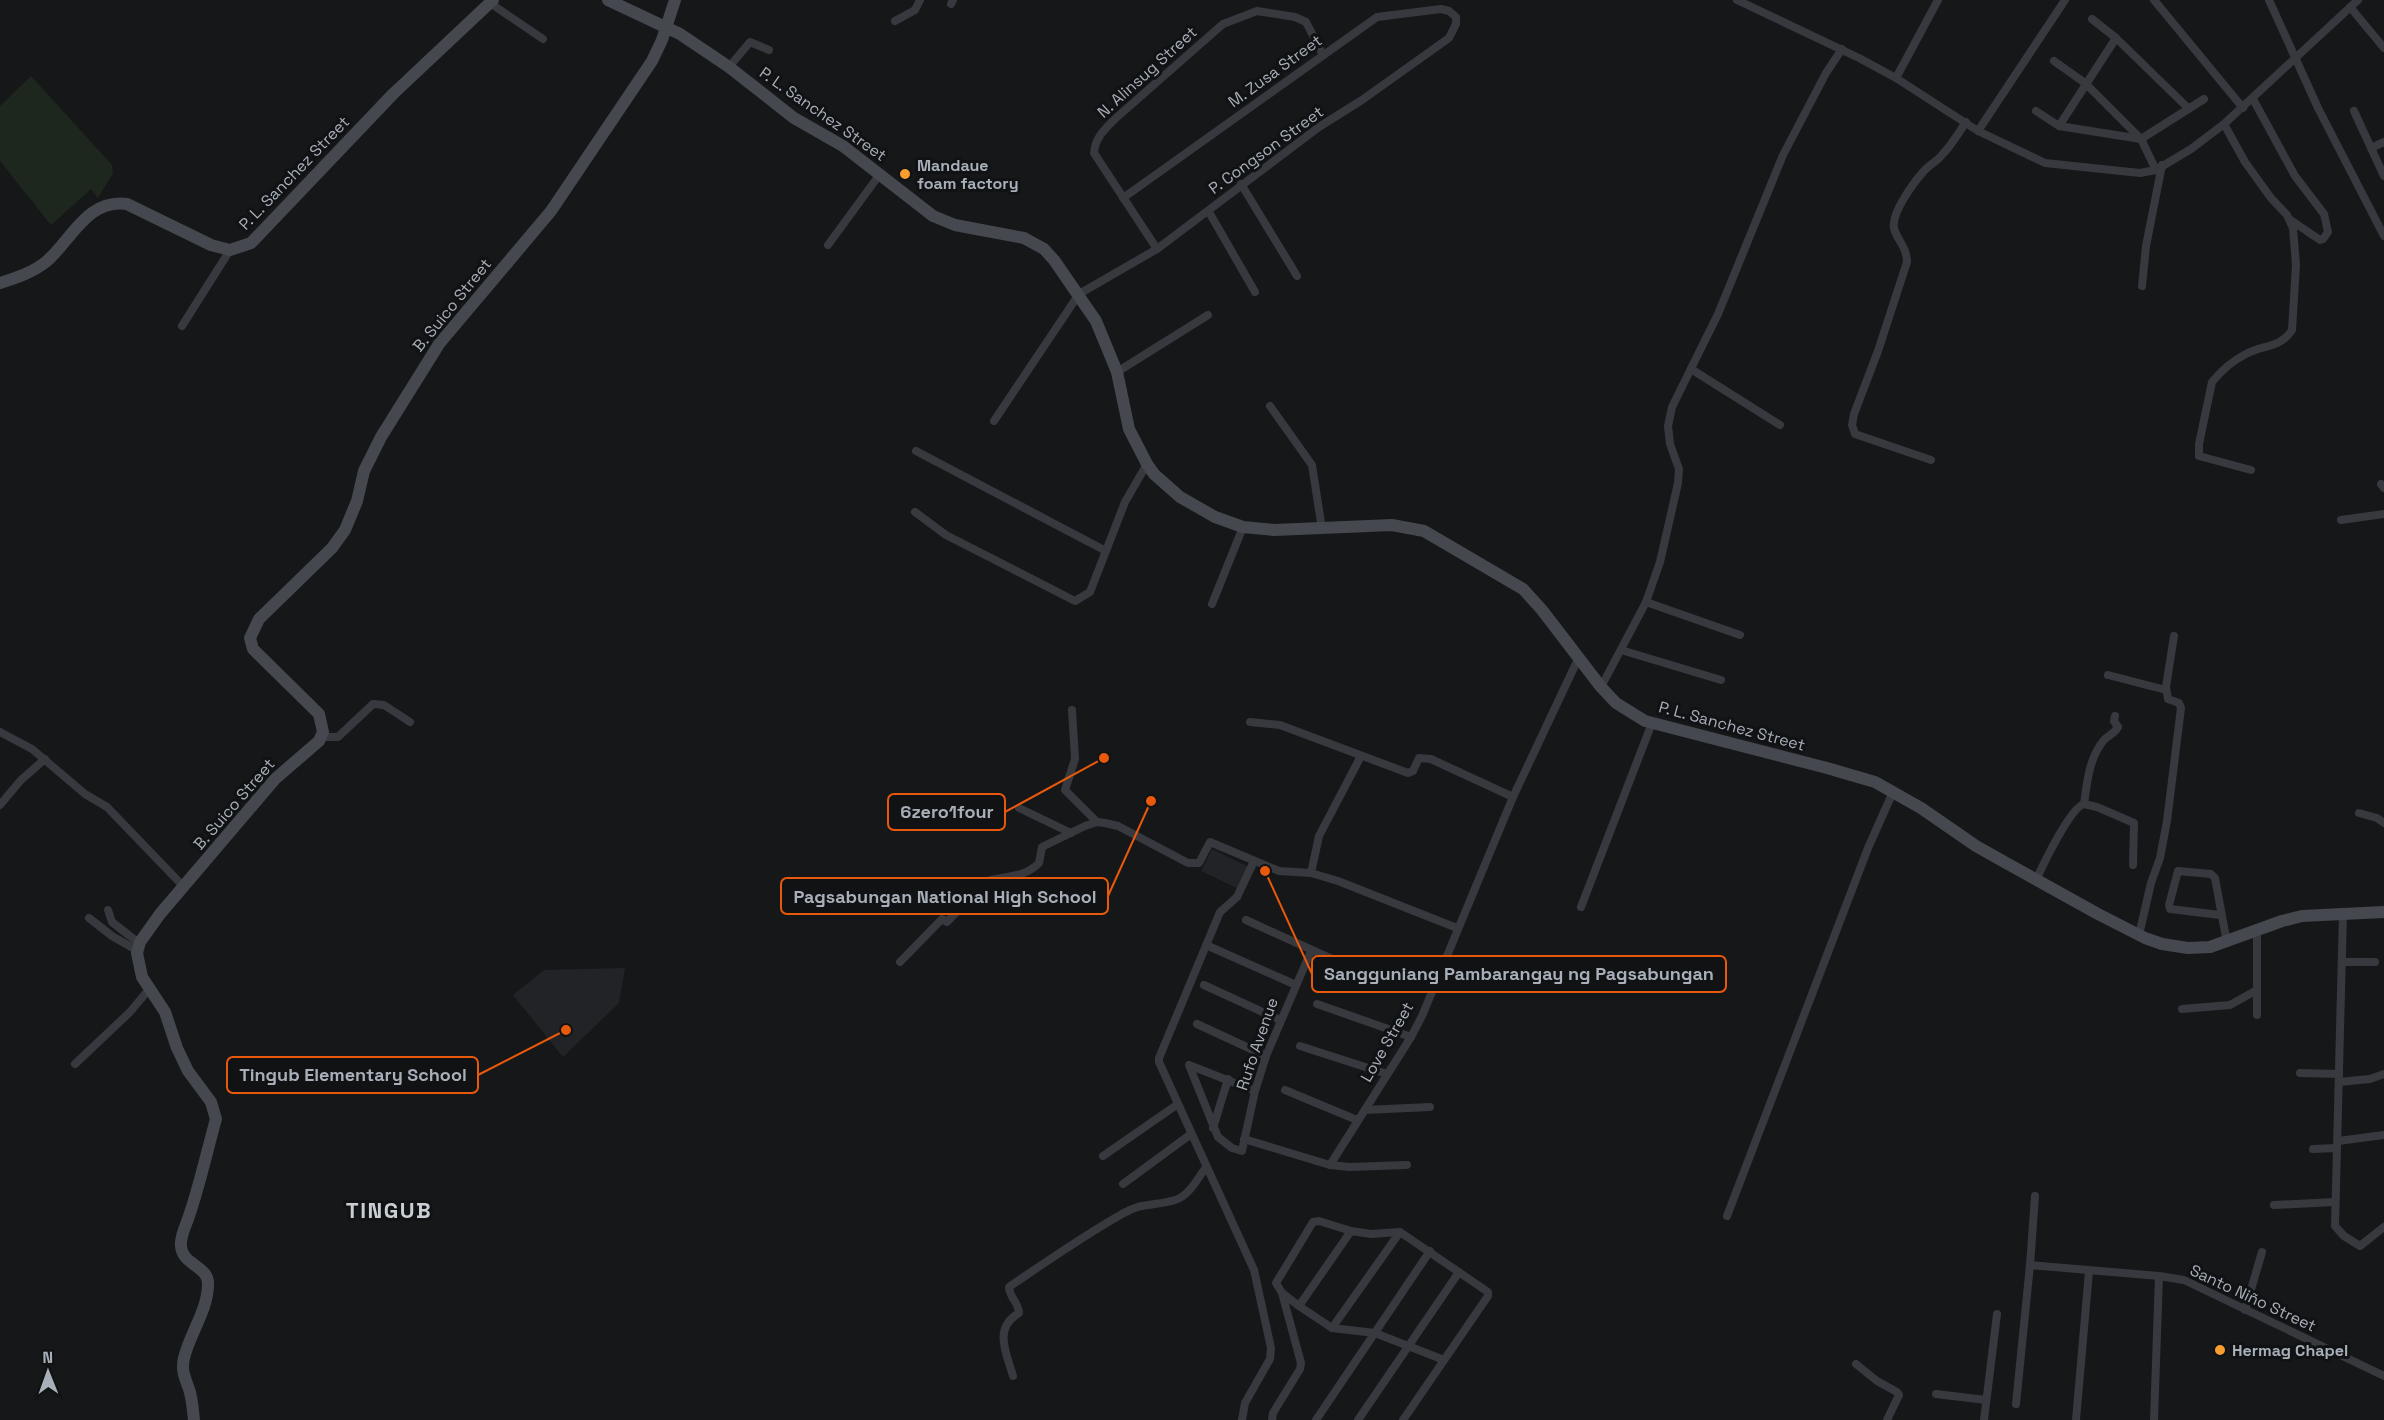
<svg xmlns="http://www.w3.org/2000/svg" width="2384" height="1420" viewBox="0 0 2384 1420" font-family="'Space Grotesk',sans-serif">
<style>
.built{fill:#222326}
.green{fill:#1e271e}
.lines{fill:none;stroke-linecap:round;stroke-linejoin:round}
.street{stroke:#37393e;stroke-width:8}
.secondary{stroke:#45484e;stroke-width:12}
.poi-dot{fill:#f99e2e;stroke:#111214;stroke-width:2}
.labels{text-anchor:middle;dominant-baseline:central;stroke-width:6;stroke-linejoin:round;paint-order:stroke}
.street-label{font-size:16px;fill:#a8afb9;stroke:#111214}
.poi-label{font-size:16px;font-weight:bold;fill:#a8afb9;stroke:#111214;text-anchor:start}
.district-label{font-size:22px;font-weight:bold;letter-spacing:1.5px;fill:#c9ced5;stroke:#111214}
.leader{fill:none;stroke:#e8590c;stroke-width:2}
.callout-dot{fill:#e8590c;stroke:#111214;stroke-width:2}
.callout{fill:#111214;stroke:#e8590c;stroke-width:2}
.callout-label{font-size:18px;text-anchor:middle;font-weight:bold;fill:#a8afb9}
</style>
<rect width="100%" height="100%" fill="#161719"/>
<!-- built -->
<g class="built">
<path d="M 1212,849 L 1249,867 L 1239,889 L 1201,871 Z"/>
<path d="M 625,968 L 619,1003 L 563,1057 L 513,995 L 544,970 Z"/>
</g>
<!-- green -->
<path class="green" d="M 31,76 L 112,165 L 113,173 L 98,198 L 91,189 L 51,225 L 0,161 L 0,106 Z"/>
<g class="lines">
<!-- street -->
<g class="street">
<path d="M 1737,0 L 1859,58 L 1896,78 L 1978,131 L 2045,163 L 2140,173 L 2156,170 L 2191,149 L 2224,124 L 2358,0"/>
<path d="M 2154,0 L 2243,108"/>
<path d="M 2269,0 L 2318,108 L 2384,236"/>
<path d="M 490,3 L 543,39"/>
<path d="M 951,4 L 953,0"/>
<path d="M 2350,7 L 2384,48"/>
<path d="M 2092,19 L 2116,38 L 2189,109"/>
<path d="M 895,21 L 915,10 L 920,0"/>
<path d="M 2054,61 L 2085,83 L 2141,139 L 2204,99"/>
<path d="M 729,67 L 750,42 L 769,50"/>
<path d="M 1896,78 L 1938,0"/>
<path d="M 2253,99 L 2295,176 L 2324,214 L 2328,232 L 2323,239 L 2320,240 L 2289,219"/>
<path d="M 2036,111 L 2059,126 L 2141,139 L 2156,170"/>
<path d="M 2354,111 L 2384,176"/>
<path d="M 2224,124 L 2245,162 L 2271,198 L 2287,215 L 2293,228 L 2296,265 L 2292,330 C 2281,348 2262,345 2246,354 C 2232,361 2221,371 2212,382 L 2199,444 L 2199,456 L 2251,470"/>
<path d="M 2059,126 L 2116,38"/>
<path d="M 1978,131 L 2065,0"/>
<path d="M 2371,148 L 2384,142"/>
<path d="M 1241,184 L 1297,276"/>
<path d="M 1209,212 L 1255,292"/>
<path d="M 828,245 L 880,174"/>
<path d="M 1157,249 L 1094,153 C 1095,137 1106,128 1116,118 L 1223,24 L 1257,11 L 1295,17 L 1306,22 L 1323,55"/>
<path d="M 2142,286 L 2146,246 L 2162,165"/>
<path d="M 182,326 L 230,250"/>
<path d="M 1691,369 L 1780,425"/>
<path d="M 1117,372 L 1208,315"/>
<path d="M 1270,406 L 1312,465 L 1322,529"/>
<path d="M 994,421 L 1079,294 L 1157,249 L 1319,127 L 1362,100 L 1449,38 L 1456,24 L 1456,17 L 1449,11 L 1441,9 L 1377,17 L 1123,198"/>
<path d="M 916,451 L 1106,551"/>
<path d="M 1931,460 L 1855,434 L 1852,425 L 1854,414 L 1878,351 L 1907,262 C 1906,244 1897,241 1894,228 C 1891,213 1914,182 1924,171 C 1929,165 1936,162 1941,156 C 1951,146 1958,134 1966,122"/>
<path d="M 2381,484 L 2384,488"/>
<path d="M 915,512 L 946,535 L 1075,601 L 1090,592 L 1125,502 L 1147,464"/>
<path d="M 2341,520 L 2384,514"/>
<path d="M 1646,602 L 1740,635"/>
<path d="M 1212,604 L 1243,527"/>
<path d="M 1621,650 L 1721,680"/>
<path d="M 2108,675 L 2166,690"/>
<path d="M 1601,687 L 1646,602 L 1660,562 L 1678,483 L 1679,469 L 1670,444 L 1668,426 L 1672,407 L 1718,314 L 1783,155 L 1826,73 L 1842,49"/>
<path d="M 1072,710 L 1075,759 L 1065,790 L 1097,822"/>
<path d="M 1250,722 L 1280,725 L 1408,773 L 1413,771 L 1419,758 L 1431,759 L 1513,797"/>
<path d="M 0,732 L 32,749 L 85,794 L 107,807 L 184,887"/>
<path d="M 321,737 L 338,737 L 373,704 L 384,705 L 410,722"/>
<path d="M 2084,804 C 2087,782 2089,758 2104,740 C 2109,735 2114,734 2118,727 L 2114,721 L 2115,716"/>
<path d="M 0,805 L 21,780 L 45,759"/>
<path d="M 1019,808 L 1071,833"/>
<path d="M 2359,813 L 2377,818 L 2384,823"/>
<path d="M 1311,873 L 1319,836 L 1361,756"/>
<path d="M 2036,880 C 2043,865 2070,808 2084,804 L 2097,807 L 2134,823 L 2133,865"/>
<path d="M 1581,907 L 1652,723"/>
<path d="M 108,910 L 112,922 L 140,944"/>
<path d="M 2343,913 L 2335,1226 L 2344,1236 L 2360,1246 L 2384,1227"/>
<path d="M 2220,915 L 2170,909 L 2169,905 L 2178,871 L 2211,874 L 2215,878 L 2227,943"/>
<path d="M 89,918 L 112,936 L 138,951"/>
<path d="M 1246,920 L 1332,959"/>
<path d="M 2257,931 L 2257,1015"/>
<path d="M 2139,935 L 2151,883 L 2160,858 L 2167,821 L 2181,708 L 2179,703 L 2168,699 L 2166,687 L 2174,636"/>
<path d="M 1206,945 L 1296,985"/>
<path d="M 900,962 L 942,919 L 947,922 L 975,893 L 979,884 C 998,875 1023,880 1039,863 L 1042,847 L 1085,826 L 1097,822 L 1105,823 L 1118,826 L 1188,863 L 1199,863 L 1210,842 L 1279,871 L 1311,873 L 1338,881 L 1457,928"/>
<path d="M 2342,962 L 2375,962"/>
<path d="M 1204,985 L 1280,1020"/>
<path d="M 1317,1004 L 1411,1037"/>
<path d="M 2182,1009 L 2230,1005 L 2257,990"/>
<path d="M 1197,1024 L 1266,1056"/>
<path d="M 1300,1046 L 1387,1074"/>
<path d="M 75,1064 L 130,1012 L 151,987"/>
<path d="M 2300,1073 L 2339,1074"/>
<path d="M 2339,1082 L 2370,1079 L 2384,1074"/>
<path d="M 1285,1090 L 1357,1120"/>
<path d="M 1255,1091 L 1189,1065 L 1218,1137 L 1232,1148 L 1242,1151 L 1255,1091 L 1266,1056 L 1311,951"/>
<path d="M 1365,1110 L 1430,1107"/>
<path d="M 1213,1128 L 1228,1079"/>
<path d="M 1244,1139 L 1330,1165 L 1349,1167 L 1407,1165"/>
<path d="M 2338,1141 L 2384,1135"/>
<path d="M 2313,1149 L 2337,1148"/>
<path d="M 1103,1156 L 1178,1104"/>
<path d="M 1330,1165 L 1411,1037 L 1422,1016 L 1513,797 L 1579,657"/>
<path d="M 1123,1184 L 1191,1134"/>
<path d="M 2274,1205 L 2334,1202"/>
<path d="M 1727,1216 L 1868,848 L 1893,792"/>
<path d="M 2030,1265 L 2159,1276 L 2184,1280 L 2384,1376"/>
<path d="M 1299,1306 L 1351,1231"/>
<path d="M 2245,1310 L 2262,1252"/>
<path d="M 1332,1328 L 1400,1232"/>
<path d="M 1856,1364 L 1877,1381 L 1897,1392 L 1899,1395 L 1887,1420"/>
<path d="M 1013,1376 C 1006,1352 993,1328 1019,1313 C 1019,1303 1009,1297 1009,1287 C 1046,1262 1083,1236 1122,1214 C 1142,1202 1155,1206 1175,1200 C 1189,1196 1198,1178 1206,1167"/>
<path d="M 1936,1394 L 1986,1400"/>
<path d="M 2016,1404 L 2030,1265 L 2035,1196"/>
<path d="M 1242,1420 L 1245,1403 L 1270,1359 L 1271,1348 L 1254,1270 L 1159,1062 L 1159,1058 L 1220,912 L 1237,897 L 1254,861"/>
<path d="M 1272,1420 L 1273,1413 L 1300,1369 L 1301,1363 L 1282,1293"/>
<path d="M 1316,1420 L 1430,1251"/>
<path d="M 1358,1420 L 1459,1272"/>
<path d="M 1403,1420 L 1488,1296 L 1488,1292 L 1400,1232 L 1371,1234 L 1351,1231 L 1319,1221 L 1313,1222 L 1276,1283 L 1282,1293 L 1299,1306 L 1332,1328 L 1375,1333 L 1444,1360"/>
<path d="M 1984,1420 L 1997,1314"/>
<path d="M 2076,1420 L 2089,1271"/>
<path d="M 2154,1420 L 2159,1276"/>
</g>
<!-- secondary -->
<g class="secondary">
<path d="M 608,0 L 680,34 L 729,67 L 794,118 L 843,146 L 933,216 L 955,225 L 1024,238 L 1044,249 L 1054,260 L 1096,321 L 1117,372 L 1129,429 L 1147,464 L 1154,474 L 1180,497 L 1215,517 L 1243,527 L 1274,530 L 1392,525 L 1424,531 L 1523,589 L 1542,610 L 1601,687 L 1616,703 L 1645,721 L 1827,768 L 1875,782 L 1921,808 L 1976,846 L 2008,864 L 2098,914 L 2145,938 L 2162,944 L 2188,948 L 2210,947 L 2282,921 L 2302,916 L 2384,912"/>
<path d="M 0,283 C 16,278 34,272 47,261 C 73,238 87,199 127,204 L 211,245 L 230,250 L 251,243 L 393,94 L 493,0"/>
<path d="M 194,1420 C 193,1410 192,1398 189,1389 C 185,1378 181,1370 184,1358 C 190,1333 208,1310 208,1284 C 209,1266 182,1265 181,1246 C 180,1235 186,1226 189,1216 C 200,1184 207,1151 216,1119 L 211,1102 L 188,1071 L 177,1048 L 165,1012 L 142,977 L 137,953 L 140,942 L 160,914 L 275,779 L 319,741 L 323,732 L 319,714 L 253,649 L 250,638 L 259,619 L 332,548 L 345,530 L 357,501 L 364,471 L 381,437 L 439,344 L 551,211 L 652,61 L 662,40 L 675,0"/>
</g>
</g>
<!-- markers -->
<g class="poi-dot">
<circle cx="905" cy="174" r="6"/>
<circle cx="2220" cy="1350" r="6"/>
</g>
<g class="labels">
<!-- street labels -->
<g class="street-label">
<text transform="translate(1275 71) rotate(-36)">M. Zusa Street</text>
<text transform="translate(1147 72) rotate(-42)">N. Alinsug Street</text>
<text transform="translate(823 114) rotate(35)">P. L. Sanchez Street</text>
<text transform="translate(1266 150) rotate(-36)">P. Congson Street</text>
<text transform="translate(294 173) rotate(-46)">P. L. Sanchez Street</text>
<text transform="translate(452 305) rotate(-51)">B. Suico Street</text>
<text transform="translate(1732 726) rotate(15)">P. L. Sanchez Street</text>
<text transform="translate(234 804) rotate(-49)">B. Suico Street</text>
<text transform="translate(1387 1042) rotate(-60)">Love Street</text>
<text transform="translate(1257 1044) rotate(-71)">Rufo Avenue</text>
<text transform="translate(2253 1298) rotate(25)">Santo Niño Street</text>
</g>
<!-- poi labels -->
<g class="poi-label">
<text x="917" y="165">Mandaue<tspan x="917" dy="18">foam factory</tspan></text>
<text x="2232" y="1350">Hermag Chapel</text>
</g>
<!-- district labels -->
<g class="district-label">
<text x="389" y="1210">TINGUB</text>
</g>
</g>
<!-- callouts -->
<path class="leader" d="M1104 758L1005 812M1151 801L1108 896M1265 871L1312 974M566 1030L478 1075"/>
<g class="callout-dot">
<circle cx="1104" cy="758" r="6"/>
<circle cx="1151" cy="801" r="6"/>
<circle cx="1265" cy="871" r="6"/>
<circle cx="566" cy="1030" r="6"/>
</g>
<g class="callout">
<rect x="888" y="794" width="117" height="36" rx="6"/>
<rect x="781" y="878" width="327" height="36" rx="6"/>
<rect x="1312" y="956" width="414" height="36" rx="6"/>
<rect x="227" y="1057" width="251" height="36" rx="6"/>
</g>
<g class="callout-label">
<text x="947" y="818">6zero1four</text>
<text x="945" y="903">Pagsabungan National High School</text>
<text x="1519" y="980">Sangguniang Pambarangay ng Pagsabungan</text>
<text x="353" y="1081">Tingub Elementary School</text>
</g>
<!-- north arrow -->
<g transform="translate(48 1372) rotate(359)" stroke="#111214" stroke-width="4.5" paint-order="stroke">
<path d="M0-4.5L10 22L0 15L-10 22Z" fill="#a8afb9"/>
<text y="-9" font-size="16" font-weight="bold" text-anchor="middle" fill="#a8afb9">N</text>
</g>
</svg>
